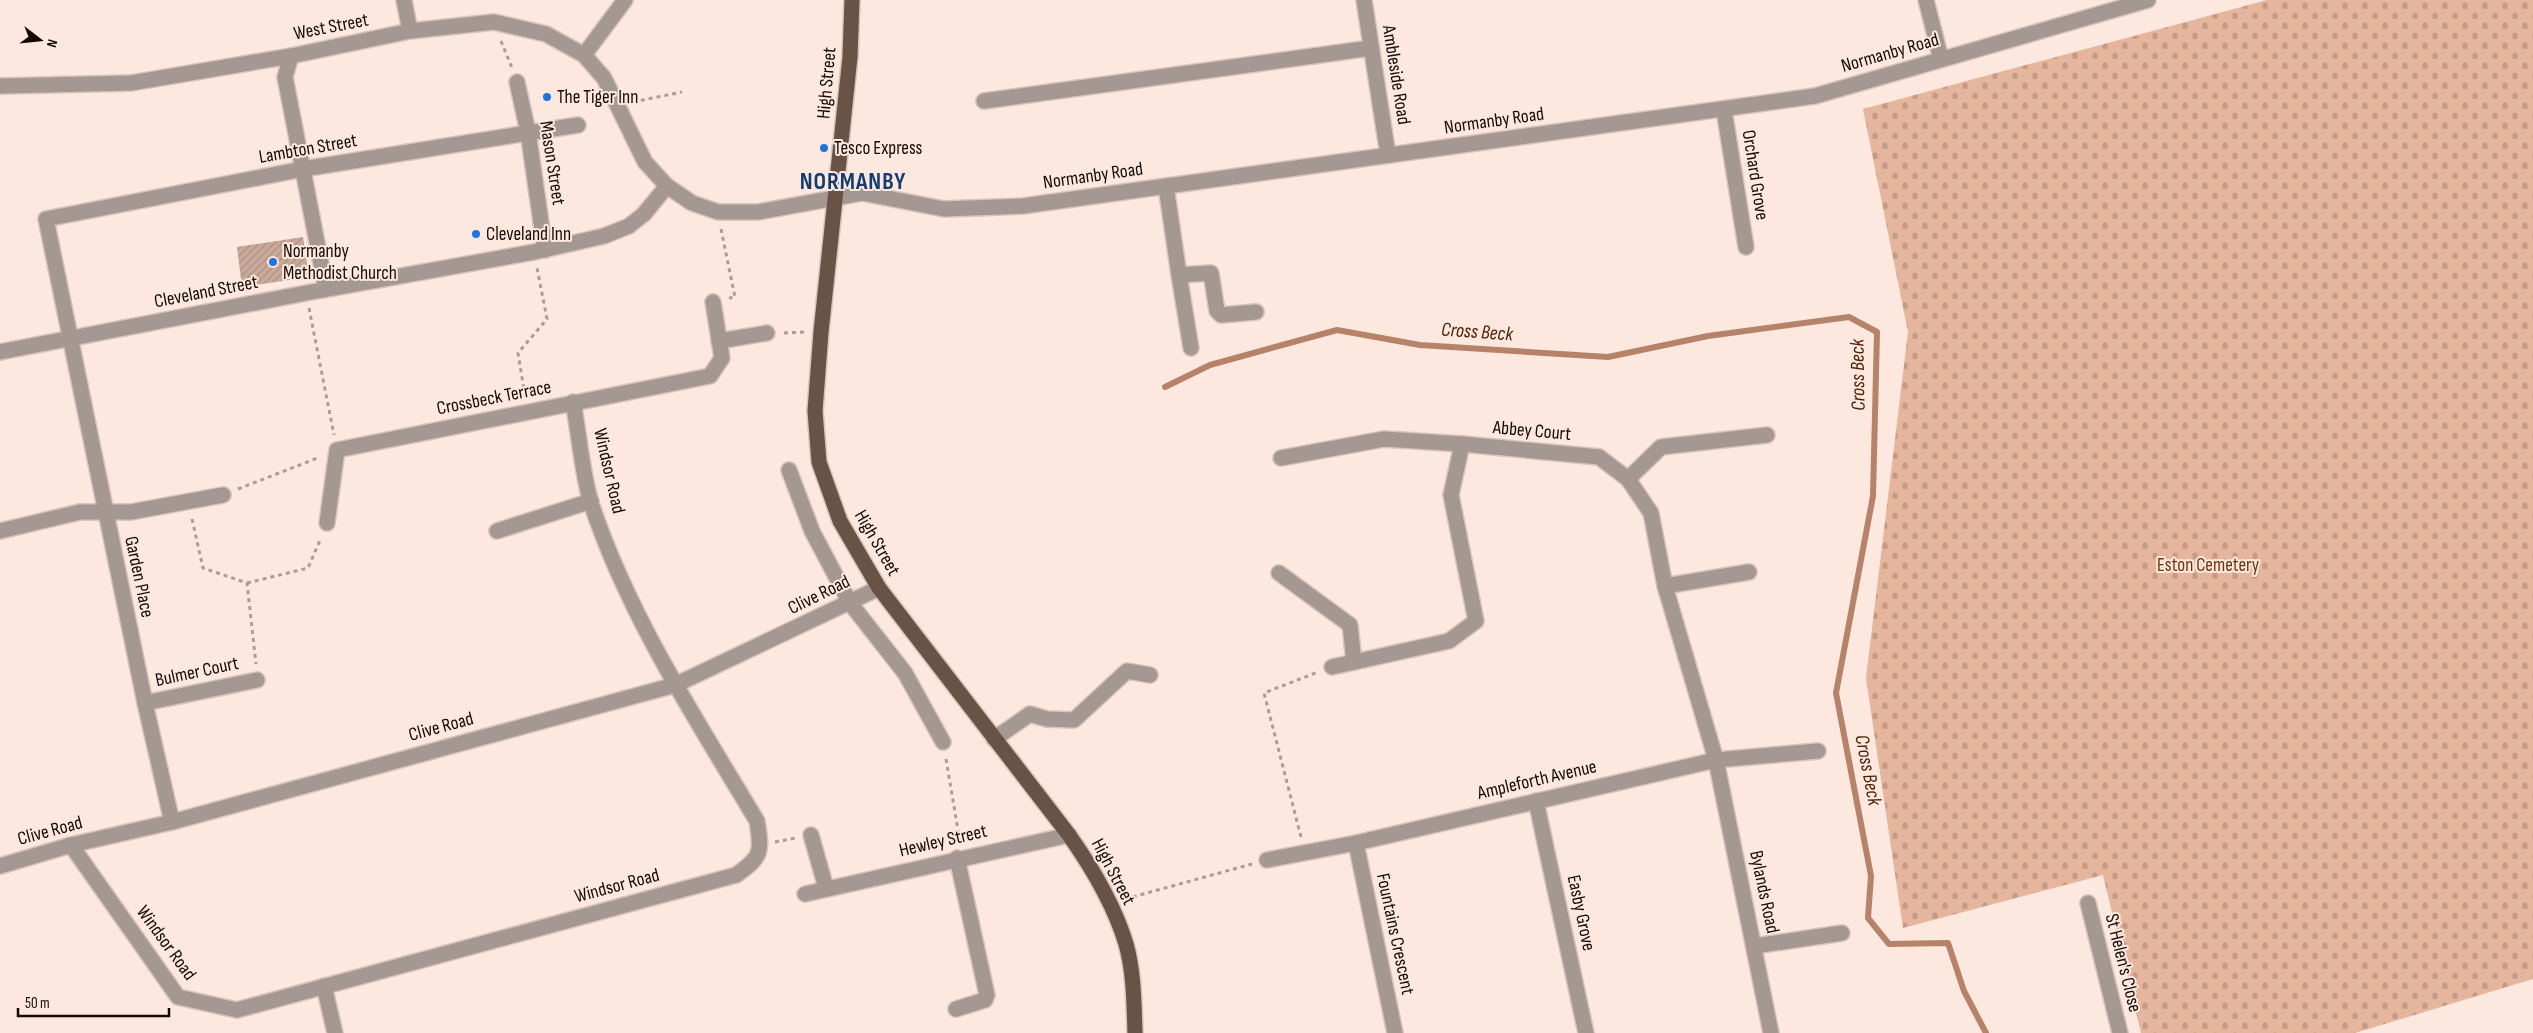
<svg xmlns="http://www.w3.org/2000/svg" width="2533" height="1033" viewBox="0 0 2533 1033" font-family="'Sofia Sans Condensed',sans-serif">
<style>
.cemetery{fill:url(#cemetery-stones)}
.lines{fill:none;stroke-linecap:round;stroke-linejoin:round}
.stream{stroke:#b6836a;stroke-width:6}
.building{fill:url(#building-hatch)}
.minor-casing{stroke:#d7c4bb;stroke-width:18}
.major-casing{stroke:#d7c4bb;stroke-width:18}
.path{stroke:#ac9c93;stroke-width:3;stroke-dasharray:4 4;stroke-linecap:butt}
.minor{stroke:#a59791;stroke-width:15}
.major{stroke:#695246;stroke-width:15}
.poi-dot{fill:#1f73dd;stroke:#fce8de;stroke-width:2}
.labels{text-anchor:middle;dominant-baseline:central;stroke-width:4;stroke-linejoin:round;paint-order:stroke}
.street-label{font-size:19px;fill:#140a05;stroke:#fce8de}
.poi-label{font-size:19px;fill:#140a05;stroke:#fce8de;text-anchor:start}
.park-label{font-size:19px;fill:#71310a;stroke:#fce8de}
.water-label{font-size:20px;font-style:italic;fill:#532205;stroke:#fce8de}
.district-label{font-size:24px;font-weight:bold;letter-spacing:1px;fill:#153c70;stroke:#fce8de}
</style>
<defs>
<pattern id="cemetery-stones" width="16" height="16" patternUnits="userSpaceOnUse" patternTransform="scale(1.25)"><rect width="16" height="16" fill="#e6b59d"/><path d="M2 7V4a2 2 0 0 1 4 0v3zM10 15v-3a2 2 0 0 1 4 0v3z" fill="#c49a86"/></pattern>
<pattern id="building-hatch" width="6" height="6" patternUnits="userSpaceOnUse" patternTransform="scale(1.25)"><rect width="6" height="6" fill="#c9a99a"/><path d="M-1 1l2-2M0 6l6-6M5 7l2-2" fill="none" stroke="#ac9083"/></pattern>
</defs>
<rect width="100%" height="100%" fill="#fce8de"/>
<!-- cemetery -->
<path class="cemetery" d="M 2267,0 L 2533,0 L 2533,979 L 2355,1033 L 2141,1033 L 2103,875 L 1903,928 L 1866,678 L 1908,332 L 1863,109 Z"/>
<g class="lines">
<!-- stream -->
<path class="stream" d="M 1165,387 L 1210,365 L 1337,330 L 1420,345 L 1608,357 L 1708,336 L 1849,317 L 1877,332 L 1873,496 L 1836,693 L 1871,876 L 1868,918 L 1889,944 L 1948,943 L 1964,991 L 1986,1033"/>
</g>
<!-- building -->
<path class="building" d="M 303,237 L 309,277 L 242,287 L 237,247 Z"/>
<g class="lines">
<!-- minor casing -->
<g class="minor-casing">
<g id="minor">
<path d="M 404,0 L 410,31"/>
<path d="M 1364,0 L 1388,155"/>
<path d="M 1926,0 L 1941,59"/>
<path d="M 584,55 L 625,0"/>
<path d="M 291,56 L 285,77 L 326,289"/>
<path d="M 517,82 L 528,132 L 545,250"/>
<path d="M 0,86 L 131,83 L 291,56 L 410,31 L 494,22 L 546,34 L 584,55 L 604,78 L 645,162 L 667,186 L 692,203 L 718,212 L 758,212 L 862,193 L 944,209 L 1023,206 L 1815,96 L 2148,0"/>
<path d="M 984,101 L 1371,48"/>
<path d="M 1724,110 L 1746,247"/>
<path d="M 1166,186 L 1179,275 L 1211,273 L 1217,311 L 1221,315 L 1256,312"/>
<path d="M 1179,275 L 1191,348"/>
<path d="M 719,341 L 767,333"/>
<path d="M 0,352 L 306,293 L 534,252 L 604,236 L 629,226 L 644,214 L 667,186"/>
<path d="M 1281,458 L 1384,439 L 1462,444"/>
<path d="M 789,470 L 812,531 L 850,603 L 905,673 L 943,742"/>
<path d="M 1628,479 L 1661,447 L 1767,435"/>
<path d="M 327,523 L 337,450 L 710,376 L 722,358 L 713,302"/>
<path d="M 0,531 L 80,512 L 131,512 L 223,495"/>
<path d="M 497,531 L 591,501"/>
<path d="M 1279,573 L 1350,625 L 1354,662"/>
<path d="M 1665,586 L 1749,572"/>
<path d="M 1332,667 L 1449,641 L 1476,621 L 1451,495 L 1462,444 L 1599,457 L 1628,479 L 1651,513 L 1665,586 L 1716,760 L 1771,1033"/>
<path d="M 145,703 L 257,680"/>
<path d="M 994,739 L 1030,714 L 1047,719 L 1074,720 L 1127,671 L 1150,675"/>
<path d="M 1536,801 L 1586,1033"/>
<path d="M 172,822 L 145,703 L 46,219 L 303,169 L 578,125"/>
<path d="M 811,835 L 826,888"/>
<path d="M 1356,843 L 1395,1033"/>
<path d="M 71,845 L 178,997 L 237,1010 L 736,875 C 762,857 762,852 757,821 C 696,719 629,617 591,503 C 582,473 579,433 573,402"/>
<path d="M 1267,860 L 1356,843 L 1716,760 L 1818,751"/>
<path d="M 0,866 L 71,845 L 172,822 L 675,685 L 879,588"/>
<path d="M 805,894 L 1069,835"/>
<path d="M 2088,903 L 2120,1033"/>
<path d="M 1755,946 L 1842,933"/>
<path d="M 324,986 L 335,1033"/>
<path d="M 956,1009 L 985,1000 L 987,995 L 957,858"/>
</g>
</g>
<!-- major casing -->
<g class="major-casing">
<path id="major" d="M 852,0 L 850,57 L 821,332 L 815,411 L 819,462 L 840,521 L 879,588 L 1069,835 C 1093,869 1114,904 1126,944 C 1134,972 1134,1004 1135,1033"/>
</g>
<!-- path -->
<g class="path">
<path d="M 501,41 L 512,68"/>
<path d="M 633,102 L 682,92"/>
<path d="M 721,229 L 735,297 L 729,298"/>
<path d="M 309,308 L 334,435"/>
<path d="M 784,333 L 805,332"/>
<path d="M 525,396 L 518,353 L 547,319 L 537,268"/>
<path d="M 238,489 L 320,457"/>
<path d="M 192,519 L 203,568 L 247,583 L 256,664"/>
<path d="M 247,583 L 308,568 L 321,538"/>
<path d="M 946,759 L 960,842"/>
<path d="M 1301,837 L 1264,693 L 1318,672"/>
<path d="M 775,842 L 796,838"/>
<path d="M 1125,899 L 1252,864"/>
</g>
<!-- minor -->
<use href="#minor" class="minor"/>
<!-- major -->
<use href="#major" class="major"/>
</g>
<!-- markers -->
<g class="poi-dot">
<circle cx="547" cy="97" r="5"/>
<circle cx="824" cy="148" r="5"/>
<circle cx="476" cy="234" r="5"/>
<circle cx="273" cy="262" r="5"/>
</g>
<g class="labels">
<!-- street labels -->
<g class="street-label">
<text transform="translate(331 27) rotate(-11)">West Street</text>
<text transform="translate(1890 53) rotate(-16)">Normanby Road</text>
<text transform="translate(1396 75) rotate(81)">Ambleside Road</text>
<text transform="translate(827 83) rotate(-85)">High Street</text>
<text transform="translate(1494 121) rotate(-8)">Normanby Road</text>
<text transform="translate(308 149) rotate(-10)">Lambton Street</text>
<text transform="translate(552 163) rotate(81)">Mason Street</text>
<text transform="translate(1755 175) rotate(81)">Orchard Grove</text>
<text transform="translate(1093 176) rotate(-8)">Normanby Road</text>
<text transform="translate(206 292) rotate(-11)">Cleveland Street</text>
<text transform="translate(494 398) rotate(-11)">Crossbeck Terrace</text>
<text transform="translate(1532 431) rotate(5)">Abbey Court</text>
<text transform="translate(609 471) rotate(77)">Windsor Road</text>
<text transform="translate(877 543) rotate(60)">High Street</text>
<text transform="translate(139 577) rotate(78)">Garden Place</text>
<text transform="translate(819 595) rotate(-26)">Clive Road</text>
<text transform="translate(197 672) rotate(-12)">Bulmer Court</text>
<text transform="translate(441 727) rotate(-15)">Clive Road</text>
<text transform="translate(1537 780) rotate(-13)">Ampleforth Avenue</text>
<text transform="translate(50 831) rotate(-15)">Clive Road</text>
<text transform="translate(943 841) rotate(-13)">Hewley Street</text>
<text transform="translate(1113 872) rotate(62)">High Street</text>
<text transform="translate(617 886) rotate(-15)">Windsor Road</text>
<text transform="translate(1764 892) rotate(78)">Bylands Road</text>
<text transform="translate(1581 913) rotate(78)">Easby Grove</text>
<text transform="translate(1395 934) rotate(78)">Fountains Crescent</text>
<text transform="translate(166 943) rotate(54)">Windsor Road</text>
<text transform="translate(2123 963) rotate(76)">St Helen's Close</text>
</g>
<!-- poi labels -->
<g class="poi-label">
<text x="557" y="97">The Tiger Inn</text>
<text x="834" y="148">Tesco Express</text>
<text x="486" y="234">Cleveland Inn</text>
<text x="283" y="251">Normanby<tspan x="283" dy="22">Methodist Church</tspan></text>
</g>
<!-- park labels -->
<g class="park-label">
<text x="2208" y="565">Eston Cemetery</text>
</g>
<!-- water labels -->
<g class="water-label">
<text transform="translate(1477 332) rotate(4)">Cross Beck</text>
<text transform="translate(1858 375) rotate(-91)">Cross Beck</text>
<text transform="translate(1868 770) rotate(79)">Cross Beck</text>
</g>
<!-- district labels -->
<g class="district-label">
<text x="853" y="181">NORMANBY</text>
</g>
</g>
<!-- north arrow -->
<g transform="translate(40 40) rotate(106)" stroke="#fce8de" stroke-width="4" paint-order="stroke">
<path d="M0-4L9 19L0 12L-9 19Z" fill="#140a05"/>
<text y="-8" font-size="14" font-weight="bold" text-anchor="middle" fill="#140a05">N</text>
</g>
<!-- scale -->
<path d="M18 1008v8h151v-8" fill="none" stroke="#140a05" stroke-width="2.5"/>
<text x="25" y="1008" font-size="15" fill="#140a05" stroke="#fce8de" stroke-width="4" paint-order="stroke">50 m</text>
</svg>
